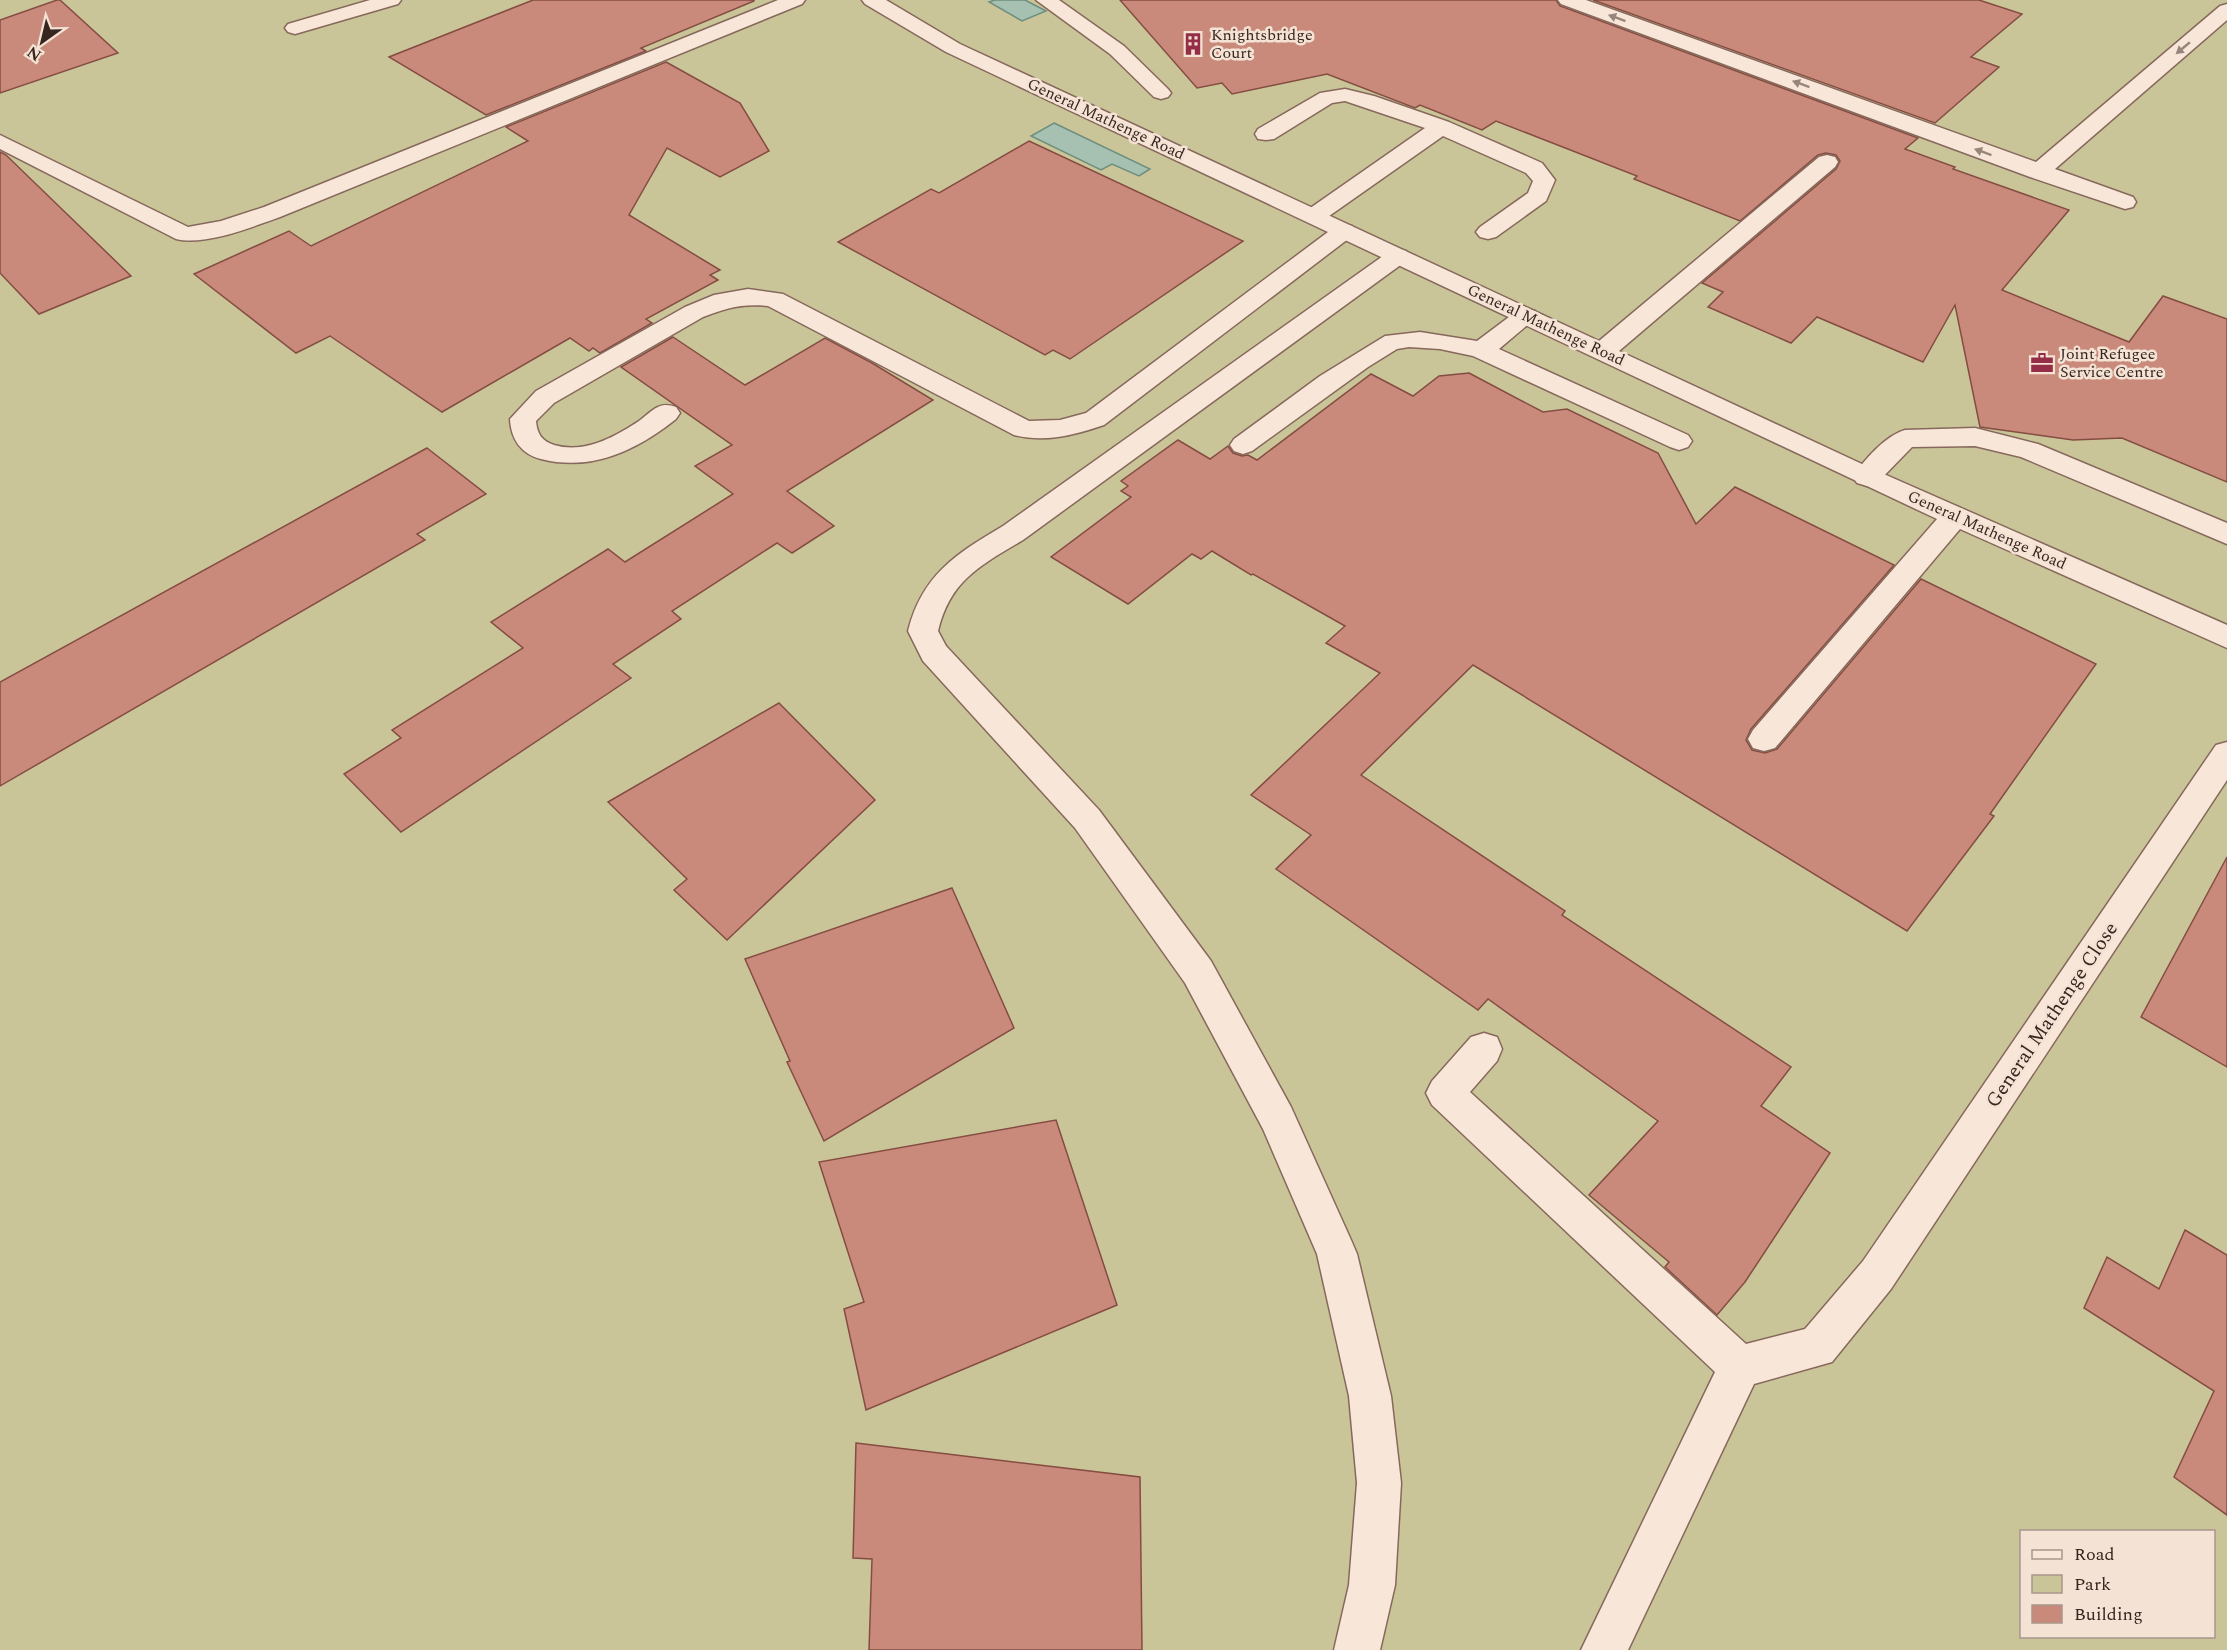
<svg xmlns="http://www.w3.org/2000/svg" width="2227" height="1650" viewBox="0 0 2227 1650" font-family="Spectral,serif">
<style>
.green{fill:#cac599;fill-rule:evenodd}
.water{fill:#a6c0b2;stroke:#6d8e7e;stroke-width:1.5}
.building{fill:#c98a7c;stroke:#854d42;stroke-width:1.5}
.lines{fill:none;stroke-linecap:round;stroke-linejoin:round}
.service-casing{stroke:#87685c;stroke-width:3}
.minor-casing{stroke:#87685c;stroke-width:3}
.service{fill:#f8e7d8;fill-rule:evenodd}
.minor{fill:#f8e7d8;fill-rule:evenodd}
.oneway{fill:#98867c}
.labels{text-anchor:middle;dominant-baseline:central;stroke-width:5;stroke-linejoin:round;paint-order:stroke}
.far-poi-label{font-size:16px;fill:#37251f;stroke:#f4e3d4;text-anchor:start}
.far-street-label{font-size:16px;fill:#37251f;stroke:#f4e3d4}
.street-label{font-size:20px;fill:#37251f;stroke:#f4e3d4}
</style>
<rect width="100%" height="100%" fill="#edd7c5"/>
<!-- green -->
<path class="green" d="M 0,0 L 2227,0 L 2227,1650 L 0,1650 ZM 2022,1532 L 2214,1532 L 2214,1636 L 2022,1636 Z"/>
<!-- water -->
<g class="water">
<path d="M 995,0 L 1025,0 L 1046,11 L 1022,21 L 989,2 Z"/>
<path d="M 1054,123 L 1150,169 L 1139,176 L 1112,164 L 1101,170 L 1031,136 Z"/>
</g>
<!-- building -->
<g class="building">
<path d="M 57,0 L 60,0 L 118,53 L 0,93 L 0,20 Z"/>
<path d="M 533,0 L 754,0 L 754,1 L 641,48 L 646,51 L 486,115 L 389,57 Z"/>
<path d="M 1120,0 L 1556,0 L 1560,6 L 1918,138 L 1905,149 L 1955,167 L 1953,169 L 2069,210 L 2002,290 L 2129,342 L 2163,296 L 2227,319 L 2227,482 L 2122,438 L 2073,440 L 1980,427 L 1955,305 L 1923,362 L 1817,317 L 1791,343 L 1708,307 L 1723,292 L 1702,283 L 1836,169 L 1840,161 L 1836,155 L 1826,153 L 1818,155 L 1740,221 L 1634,179 L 1637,176 L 1496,121 L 1482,130 L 1420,105 L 1415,108 L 1327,74 L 1232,94 L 1222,83 L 1197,88 Z"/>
<path d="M 1593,0 L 1979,0 L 2022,14 L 1971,57 L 1999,67 L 1935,123 Z"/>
<path d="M 666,62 L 740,103 L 769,151 L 720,177 L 667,148 L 629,215 L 720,270 L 710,275 L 718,280 L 646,319 L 652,323 L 600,353 L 593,348 L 589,351 L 570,338 L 442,412 L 330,336 L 296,353 L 194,274 L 289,231 L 311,246 L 528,141 L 506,127 Z"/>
<path d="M 1029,141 L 1243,241 L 1070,359 L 1053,350 L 1045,355 L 838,242 L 931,189 L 939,193 Z"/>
<path d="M 0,152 L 6,155 L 131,276 L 39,314 L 0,273 Z"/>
<path d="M 673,337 L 745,385 L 825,338 L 872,363 L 933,400 L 787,491 L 834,526 L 792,553 L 777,543 L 672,611 L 681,619 L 613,664 L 631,678 L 401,832 L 344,774 L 401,738 L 392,730 L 523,648 L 491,622 L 608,549 L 625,562 L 733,494 L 695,466 L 732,445 L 621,367 Z"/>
<path d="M 1469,373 L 1543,412 L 1567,409 L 1658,453 L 1696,524 L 1735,487 L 1894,565 L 1751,729 L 1746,740 L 1752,750 L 1765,753 L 1777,749 L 1921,579 L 2096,664 L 1990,814 L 1994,816 L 1907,931 L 1473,665 L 1361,775 L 1565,911 L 1562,915 L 1791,1067 L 1761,1106 L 1830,1153 L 1745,1282 L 1717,1315 L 1665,1267 L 1669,1262 L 1589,1195 L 1658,1121 L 1488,999 L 1478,1010 L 1276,869 L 1311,835 L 1251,795 L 1380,673 L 1326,643 L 1345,626 L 1253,574 L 1251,575 L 1212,551 L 1201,559 L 1192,554 L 1128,604 L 1051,557 L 1131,497 L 1121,491 L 1128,486 L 1121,481 L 1178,440 L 1210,459 L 1228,446 L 1233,453 L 1242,456 L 1248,455 L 1257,460 L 1371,374 L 1413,396 L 1439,376 Z"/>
<path d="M 427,448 L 486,494 L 417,534 L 425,540 L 0,786 L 0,682 Z"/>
<path d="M 779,703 L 875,800 L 727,940 L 674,890 L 687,879 L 608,802 Z"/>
<path d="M 2227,857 L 2227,1067 L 2141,1017 Z"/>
<path d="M 952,888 L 1014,1028 L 824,1141 L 787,1062 L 790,1061 L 745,959 Z"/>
<path d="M 1056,1120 L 1117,1305 L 866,1410 L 844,1309 L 864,1302 L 819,1162 Z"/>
<path d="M 2185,1230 L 2227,1255 L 2227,1515 L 2174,1477 L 2214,1391 L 2084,1308 L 2107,1257 L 2159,1289 Z"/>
<path d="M 856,1443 L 1140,1477 L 1142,1650 L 869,1650 L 872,1559 L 853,1558 Z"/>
</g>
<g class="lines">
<!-- service casing -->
<g class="service-casing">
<g id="service">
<path d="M 370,0 L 401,0 L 398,4 L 295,34 L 288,32 L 285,28 L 288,24 Z"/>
<path d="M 1036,0 L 1059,0 L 1124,46 L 1168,89 L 1171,93 L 1168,97 L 1161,99 L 1154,97 L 1110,54 Z"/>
<path d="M 1558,0 L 1586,0 L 2036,162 L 2220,6 L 2227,4 L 2227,20 L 2055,169 L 2133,197 L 2136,202 L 2133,207 L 2125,209 L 2030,177 L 1561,4 Z"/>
<path d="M 1345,89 L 1374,96 L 1449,122 L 1542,163 L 1555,180 L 1546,201 L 1496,237 L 1488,239 L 1480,237 L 1476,232 L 1480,227 L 1528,193 L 1533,181 L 1526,173 L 1443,136 L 1322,221 L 1314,223 L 1306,221 L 1303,216 L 1306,211 L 1425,128 L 1345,101 L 1332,103 L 1274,139 L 1266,140 L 1258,139 L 1255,134 L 1258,129 L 1320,93 Z"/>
<path d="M 1344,224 L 1352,226 L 1356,231 L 1352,236 L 1104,425 C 1075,435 1044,443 1014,435 L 768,306 C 743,303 726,308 703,317 L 554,403 L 536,421 C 537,434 542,441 554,445 C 584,454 615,437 639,421 C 645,417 651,410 658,407 C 664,404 670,405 676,407 L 680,413 L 676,419 C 637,450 592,472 541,459 C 521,454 511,439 510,419 L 536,391 L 685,307 L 714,295 L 748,289 L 783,294 L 1029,421 L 1060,420 L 1086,413 L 1336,226 Z"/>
<path d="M 1398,249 L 1406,251 L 1410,256 L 1406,261 L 1023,540 C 981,565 950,580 938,631 L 946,646 L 1099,810 L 1211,961 L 1291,1107 L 1351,1240 L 1357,1254 L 1391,1396 L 1401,1483 L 1395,1585 L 1380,1650 L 1334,1650 L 1349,1585 L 1357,1483 L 1349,1396 L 1317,1254 L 1263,1129 L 1185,983 L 1075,828 L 923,661 L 908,631 C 922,575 956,554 1003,526 L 1390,251 Z"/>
<path d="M 1526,309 L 1535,311 L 1538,316 L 1499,349 L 1688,435 L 1692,441 L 1688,447 L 1679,450 L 1670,447 L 1473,356 L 1440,349 L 1409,347 L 1397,349 L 1368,367 L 1252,451 L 1243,454 L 1234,451 L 1230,445 L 1234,439 L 1320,376 L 1385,336 L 1420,332 L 1477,341 L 1517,311 Z"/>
<path d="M 1975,428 L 2038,444 L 2227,523 L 2227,544 L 2021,457 L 1975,446 L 1912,447 L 1877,483 L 1867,486 L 1857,483 L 1853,477 C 1864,460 1885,436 1905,430 Z"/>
</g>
</g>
<!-- minor casing -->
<g class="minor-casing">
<g id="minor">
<path d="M 778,0 L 805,0 L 802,4 L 280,217 C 252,227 205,246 176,239 L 0,149 L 0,135 L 188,227 L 221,221 L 264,207 Z"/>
<path d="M 862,0 L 886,0 L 960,44 L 1599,341 L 1819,157 L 1827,155 L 1835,157 L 1838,162 L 1835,167 L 1619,351 L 1877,471 L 2227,625 L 2227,648 L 1960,529 L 1775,748 L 1764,751 L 1753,748 L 1748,739 L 1753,730 L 1937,519 L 946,52 L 865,4 Z"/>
<path d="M 2227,742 L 2227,780 L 1891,1289 L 1832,1362 L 1754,1384 L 1628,1650 L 1581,1650 L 1715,1372 L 1432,1105 L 1426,1093 L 1432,1081 L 1471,1037 L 1484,1033 L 1497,1037 L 1502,1049 L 1497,1061 L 1470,1092 L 1746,1344 L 1805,1329 L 1863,1261 L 2216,745 Z"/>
</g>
</g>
<!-- service -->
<use href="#service" class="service"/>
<!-- minor -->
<use href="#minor" class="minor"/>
</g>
<!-- one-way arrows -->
<defs><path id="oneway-solid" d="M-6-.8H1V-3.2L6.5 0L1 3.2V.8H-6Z" transform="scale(1.5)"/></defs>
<g class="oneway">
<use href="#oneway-solid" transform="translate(1617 18) rotate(-160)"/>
<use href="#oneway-solid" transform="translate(2183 48) rotate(140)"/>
<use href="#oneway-solid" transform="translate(1801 84) rotate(-160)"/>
<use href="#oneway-solid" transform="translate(1983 152) rotate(-160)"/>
</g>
<!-- icons -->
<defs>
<g id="building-bare" transform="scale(1.8)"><path d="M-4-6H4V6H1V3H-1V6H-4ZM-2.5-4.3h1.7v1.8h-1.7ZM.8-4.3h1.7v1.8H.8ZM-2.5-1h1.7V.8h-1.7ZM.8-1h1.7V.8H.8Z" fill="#932e46" stroke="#f4e3d4" stroke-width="2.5" paint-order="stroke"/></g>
<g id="office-bare" transform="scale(1.8)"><path d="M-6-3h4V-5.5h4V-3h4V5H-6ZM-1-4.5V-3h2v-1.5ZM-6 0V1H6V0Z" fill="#932e46" stroke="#f4e3d4" stroke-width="2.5" paint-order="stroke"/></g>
</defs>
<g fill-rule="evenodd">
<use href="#building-bare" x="1193" y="44"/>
<use href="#office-bare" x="2042" y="363"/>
</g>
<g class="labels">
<!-- far-poi labels -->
<g class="far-poi-label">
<text x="1211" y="35">Knightsbridge<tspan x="1211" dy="18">Court</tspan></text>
<text x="2060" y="354">Joint Refugee<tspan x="2060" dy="18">Service Centre</tspan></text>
</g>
<!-- far-street labels -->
<g class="far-street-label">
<text transform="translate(1106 119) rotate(25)">General Mathenge Road</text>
<text transform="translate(1546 325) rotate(25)">General Mathenge Road</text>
<text transform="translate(1987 530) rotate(24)">General Mathenge Road</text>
</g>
<!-- street labels -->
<g class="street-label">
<text transform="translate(2052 1015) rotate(-56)">General Mathenge Close</text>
</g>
</g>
<!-- legend -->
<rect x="2020" y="1530" width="195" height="108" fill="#f4e3d4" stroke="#a8978c" stroke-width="1.5"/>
<rect x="2032" y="1550" width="30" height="9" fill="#f8e7d8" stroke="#a8978c" stroke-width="1.5"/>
<text x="2074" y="1560" font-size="18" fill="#37251f">Road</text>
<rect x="2032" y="1575" width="30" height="18" fill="#cac599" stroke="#a8978c" stroke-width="1.5"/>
<text x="2074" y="1590" font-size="18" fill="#37251f">Park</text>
<rect x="2032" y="1605" width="30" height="18" fill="#c98a7c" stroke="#a8978c" stroke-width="1.5"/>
<text x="2074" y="1620" font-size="18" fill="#37251f">Building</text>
<!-- north arrow -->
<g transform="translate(42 42) rotate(214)" stroke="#f4e3d4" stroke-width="4.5" paint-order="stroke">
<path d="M0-4.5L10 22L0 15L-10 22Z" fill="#37251f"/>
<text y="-9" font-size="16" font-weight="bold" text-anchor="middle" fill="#37251f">N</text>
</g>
</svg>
